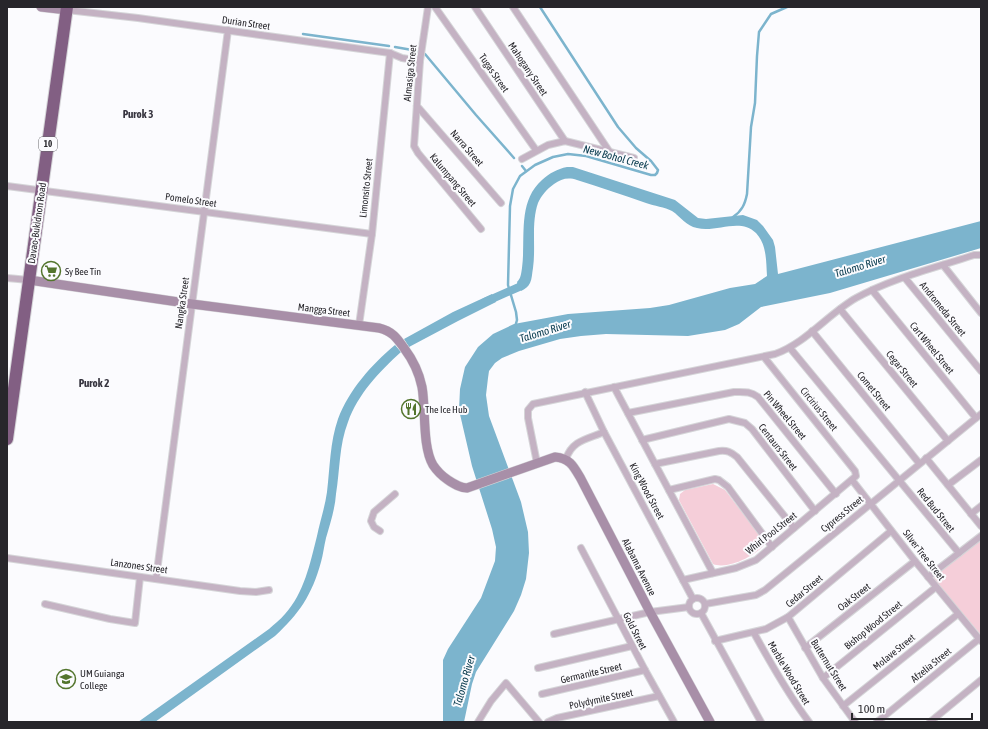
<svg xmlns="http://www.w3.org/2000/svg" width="988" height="729" viewBox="0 0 988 729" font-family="'Asap Condensed',sans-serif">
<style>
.green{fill:#f5ced9}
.water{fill:#7cb4cd}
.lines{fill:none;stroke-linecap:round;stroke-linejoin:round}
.stream{stroke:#7cb4cd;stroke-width:2.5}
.canal{stroke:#7cb4cd;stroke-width:8}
.street-casing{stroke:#d5d5d8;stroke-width:8}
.secondary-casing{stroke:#d5d5d8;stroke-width:10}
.highway-casing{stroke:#d5d5d8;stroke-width:14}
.street{stroke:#c4b2c3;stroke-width:6}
.secondary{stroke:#a88fa8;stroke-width:9}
.highway{stroke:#825f83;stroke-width:12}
.labels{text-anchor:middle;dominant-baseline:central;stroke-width:4;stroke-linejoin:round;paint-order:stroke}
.shield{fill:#fbfbfe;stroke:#67666a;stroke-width:1}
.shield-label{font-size:9px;font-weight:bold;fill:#27262b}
.street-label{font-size:10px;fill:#27262b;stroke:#fbfbfe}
.poi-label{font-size:10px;fill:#27262b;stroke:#fbfbfe;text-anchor:start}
.neighbourhood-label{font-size:11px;font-weight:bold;fill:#35333e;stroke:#fbfbfe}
.water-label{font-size:11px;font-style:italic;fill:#05384b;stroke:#fbfbfe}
</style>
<rect width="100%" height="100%" fill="#fbfbfe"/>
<!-- green -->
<g class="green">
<path d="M 713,484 L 725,490 L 764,541 L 764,545 C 755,556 727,570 713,564 L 679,500 L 680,494 L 685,490 Z"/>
<path d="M 981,539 L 981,635 L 933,578 Z"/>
</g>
<!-- water -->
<g class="water">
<path d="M 567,167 L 573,167 L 675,200 L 698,218 L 706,219 L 743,215 L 757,220 L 763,226 L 773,240 L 775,247 L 778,274 L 981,221 L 981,248 L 830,293 L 761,307 L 739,324 L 725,330 L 688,336 L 606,334 L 581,336 L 560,339 L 519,351 L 502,358 L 495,363 L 489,371 L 488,378 L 486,395 L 489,416 L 521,502 L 528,532 L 529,553 L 526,579 L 521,595 L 514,611 L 476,672 L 472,684 L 464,722 L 443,722 L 443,660 L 448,649 L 481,598 L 495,561 L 496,547 L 492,529 L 472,466 L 459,410 L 460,389 L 465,367 L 478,347 L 493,334 L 514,324 L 568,314 L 650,308 L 669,305 L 730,288 L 755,284 L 767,276 C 766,261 767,245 756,233 C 740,217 716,233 697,228 C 686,226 681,217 672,211 C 665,207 654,206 646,203 C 623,195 600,187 577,180 C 568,177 561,179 554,184 C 547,189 541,196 538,203 C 531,223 536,247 533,268 C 532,273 532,279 530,283 C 528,287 525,289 521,291 L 517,282 C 521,278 521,274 522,268 C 526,238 517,202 542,180 C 550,173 557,169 567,167 Z"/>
<path d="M 492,294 L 496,302 L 458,321 L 409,347 L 404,339 L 453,312 Z"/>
<path d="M 395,345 L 401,352 C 379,372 358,394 348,422 C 339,445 340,470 336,494 C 335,509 330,524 326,538 C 324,546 323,555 321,562 C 312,595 299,614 275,636 L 155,722 L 138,722 L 269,629 C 274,624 280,620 285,614 C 304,593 310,564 317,536 C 320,521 325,507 327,492 C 330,467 330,442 338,419 C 349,390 371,365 395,345 Z"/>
</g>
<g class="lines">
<!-- stream -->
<g class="stream">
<path d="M 303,34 L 389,46"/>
<path d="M 395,47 L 418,51"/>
<path d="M 425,54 L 476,115 L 514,158"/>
<path d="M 522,166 L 526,171"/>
<path d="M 733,217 C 742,211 745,204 747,194 L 751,127 L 755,103 L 757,56 L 759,32 L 771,14 L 787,7"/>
<path d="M 515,327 L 517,320 L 516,312 L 508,285 L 510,206 L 513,189 L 520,176 L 535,165 L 553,157 L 568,154 L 586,156 L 651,175 L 655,175 L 657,173 L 658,170 L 651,161 L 636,148 L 618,127 L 540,7"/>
</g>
<!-- canal -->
<path class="canal" d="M 485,302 L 519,287 L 525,280"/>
<!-- street casing -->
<g class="street-casing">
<g id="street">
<path d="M 428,7 L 420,61 L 414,146 L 418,153 L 481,229"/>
<path d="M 435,7 L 536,150"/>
<path d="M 475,7 L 565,141"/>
<path d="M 513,7 L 609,151"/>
<path d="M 67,10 L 138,18 L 390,53 L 402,58 L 420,61"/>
<path d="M 417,106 L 501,203"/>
<path d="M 522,159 L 548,145 L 565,141 L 634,158"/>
<path d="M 7,186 L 372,234"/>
<path d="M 943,265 L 981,313"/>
<path d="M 7,278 L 29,280"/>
<path d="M 905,278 L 981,371"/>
<path d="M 872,290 L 976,418"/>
<path d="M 840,309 L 948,441"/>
<path d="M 359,325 L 372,234 L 390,53"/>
<path d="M 812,331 L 919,463"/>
<path d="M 790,348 L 959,553"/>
<path d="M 614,387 L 713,573"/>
<path d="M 585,392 L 604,432 L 693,599"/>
<path d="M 628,413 L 734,392 C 744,392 750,391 758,397 L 836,494"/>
<path d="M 642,440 L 729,419 L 745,423 L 752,429 L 815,511"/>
<path d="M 926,458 L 981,526"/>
<path d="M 566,459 C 572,440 588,439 604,432"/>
<path d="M 537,463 L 528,418 L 528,410 L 533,404 L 775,354 C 806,343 828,314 856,298 C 892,278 935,268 974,255 L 981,255"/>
<path d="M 655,464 L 719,451 C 727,450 731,452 737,457 L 794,528"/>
<path d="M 852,480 L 915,561 L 981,641"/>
<path d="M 948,485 L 981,460"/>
<path d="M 669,490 L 715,479 L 719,480 L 728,487 L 772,547"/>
<path d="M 971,514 L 981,506"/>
<path d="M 380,531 L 374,527 L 371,521 L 374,512 L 395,494"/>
<path d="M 581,548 L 645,670 L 674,722"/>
<path d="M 7,558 L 240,591 L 256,592 L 269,590"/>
<path d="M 928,577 L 981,536"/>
<path d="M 156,579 L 228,30"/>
<path d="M 683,580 L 736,568 L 756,560 L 856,476 L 855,471 L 764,357"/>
<circle cx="697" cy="606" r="8"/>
<path d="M 45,604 L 110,619 L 135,623 L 140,577"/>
<path d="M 705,604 L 756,595 L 765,590 L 981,414"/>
<path d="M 701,613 L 761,722"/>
<path d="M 788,617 L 823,678 L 855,722"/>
<path d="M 754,633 C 771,664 788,694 809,722"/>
<path d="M 554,634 L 650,612 L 689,607"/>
<path d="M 715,641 L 766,629 L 788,617 L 891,531"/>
<path d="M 805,648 L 915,561"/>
<path d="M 538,668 L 632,646"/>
<path d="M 823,678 L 936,587"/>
<path d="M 542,694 L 645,670"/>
<path d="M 843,706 L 958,614"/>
<path d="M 478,722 L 491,701 L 506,683 L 539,722"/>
<path d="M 548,722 L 557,718 L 659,696"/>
<path d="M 877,722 L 979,639"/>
<path d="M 930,722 L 981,680"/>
</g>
</g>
<!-- secondary casing -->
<g class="secondary-casing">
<g id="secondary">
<path d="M 41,7 L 67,10"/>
<path d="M 29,280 L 192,304 L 379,328 C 392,331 397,338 404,348 C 413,360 419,372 422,387 C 426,409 422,446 433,465 C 437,471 442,476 448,480 C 454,484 460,488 467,488 L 555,457 C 570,458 574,467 581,479 L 650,612 L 710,722"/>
</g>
</g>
<!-- highway casing -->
<g class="highway-casing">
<path id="highway" d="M 7,439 L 67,7"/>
</g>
<!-- street -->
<use href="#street" class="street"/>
<!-- secondary -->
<use href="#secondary" class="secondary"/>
<!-- highway -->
<use href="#highway" class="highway"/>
</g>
<!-- icons -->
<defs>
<g id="supermarket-ring" transform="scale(1)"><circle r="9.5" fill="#fbfbfe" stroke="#53752d" stroke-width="1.5"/><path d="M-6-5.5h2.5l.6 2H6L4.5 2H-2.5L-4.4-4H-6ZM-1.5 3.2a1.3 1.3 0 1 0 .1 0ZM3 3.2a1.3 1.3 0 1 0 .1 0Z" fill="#53752d"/></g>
<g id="restaurant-ring" transform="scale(1)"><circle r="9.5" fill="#fbfbfe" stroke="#53752d" stroke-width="1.5"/><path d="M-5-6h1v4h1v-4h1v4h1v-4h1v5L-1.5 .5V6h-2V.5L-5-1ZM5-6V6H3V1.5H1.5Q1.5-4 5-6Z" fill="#53752d"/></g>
<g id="university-ring" transform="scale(1)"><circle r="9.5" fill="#fbfbfe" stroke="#53752d" stroke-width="1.5"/><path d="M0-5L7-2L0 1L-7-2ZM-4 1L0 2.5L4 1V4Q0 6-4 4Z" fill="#53752d"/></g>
</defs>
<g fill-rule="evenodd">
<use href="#supermarket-ring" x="51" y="271"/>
<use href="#restaurant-ring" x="411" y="409"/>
<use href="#university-ring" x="66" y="679"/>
</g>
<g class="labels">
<!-- shield labels -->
<rect class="shield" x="39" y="137" width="18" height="14" rx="3"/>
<g class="shield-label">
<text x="48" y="144">10</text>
</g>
<!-- street labels -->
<g class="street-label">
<text transform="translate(246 23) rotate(8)">Durian Street</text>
<text transform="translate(528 69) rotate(56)">Mahogany Street</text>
<text transform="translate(410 73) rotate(-84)">Almasiga Street</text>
<text transform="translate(494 73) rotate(55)">Tugas Street</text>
<text transform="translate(467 148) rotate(49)">Narra Street</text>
<text transform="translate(453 180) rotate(50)">Kalumpang Street</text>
<text transform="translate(366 188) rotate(-84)">Limonsito Street</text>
<text transform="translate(191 200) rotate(8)">Pomelo Street</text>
<text transform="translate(37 223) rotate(-82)">Davao-Bukidnon Road</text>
<text transform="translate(182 303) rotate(-82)">Nangka Street</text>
<text transform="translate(943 309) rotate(51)">Andromeda Street</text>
<text transform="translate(324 310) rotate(7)">Mangga Street</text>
<text transform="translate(932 348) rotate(51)">Cart Wheel Street</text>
<text transform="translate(902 369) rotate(51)">Cegar Street</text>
<text transform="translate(874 391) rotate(51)">Comet Street</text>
<text transform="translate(819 409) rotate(51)">Circirius Street</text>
<text transform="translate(785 415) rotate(50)">Pin Wheel Street</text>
<text transform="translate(778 447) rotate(52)">Centaurs Street</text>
<text transform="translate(647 491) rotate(62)">King Wood Street</text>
<text transform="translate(936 510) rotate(51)">Red Bud Street</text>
<text transform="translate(842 514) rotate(-39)">Cypress Street</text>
<text transform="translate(771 533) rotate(-38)">Whirl Pool Street</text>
<text transform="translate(924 555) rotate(52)">Silver Tree Street</text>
<text transform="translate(139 566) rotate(8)">Lanzones Street</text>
<text transform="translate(639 567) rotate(63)">Alabama Avenue</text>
<text transform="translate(804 591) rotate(-40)">Cedar Street</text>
<text transform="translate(854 597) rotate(-38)">Oak Street</text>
<text transform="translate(873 625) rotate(-39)">Bishop Wood Street</text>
<text transform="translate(635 631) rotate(63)">Gold Street</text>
<text transform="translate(894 652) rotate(-39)">Molave Street</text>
<text transform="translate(829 665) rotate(58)">Butternut Street</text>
<text transform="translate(931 665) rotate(-39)">Afzelia Street</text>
<text transform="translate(591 673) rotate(-13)">Germanite Street</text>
<text transform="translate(789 673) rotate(59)">Marble Wood Street</text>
<text transform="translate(601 699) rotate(-12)">Polydymite Street</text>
</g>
<!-- poi labels -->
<g class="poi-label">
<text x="65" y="271">Sy Bee Tin</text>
<text x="425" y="409">The Ice Hub</text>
<text x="80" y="673">UM Guianga<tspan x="80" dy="12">College</tspan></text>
</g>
<!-- neighbourhood labels -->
<g class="neighbourhood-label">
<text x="138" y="114">Purok 3</text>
<text x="94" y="383">Purok 2</text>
</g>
<!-- water labels -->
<g class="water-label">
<text transform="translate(616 157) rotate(15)">New Bohol Creek</text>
<text transform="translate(860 266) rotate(-17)">Talomo River</text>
<text transform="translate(545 331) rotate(-17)">Talomo River</text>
<text transform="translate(464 681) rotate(-74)">Talomo River</text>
</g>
</g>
<!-- border -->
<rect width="988" height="729" fill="none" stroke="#27262b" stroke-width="16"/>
<!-- scale -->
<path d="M852 713v6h120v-6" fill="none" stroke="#27262b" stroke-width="2"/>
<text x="858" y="713" font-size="12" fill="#27262b" stroke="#fbfbfe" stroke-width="3" paint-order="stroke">100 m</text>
</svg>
